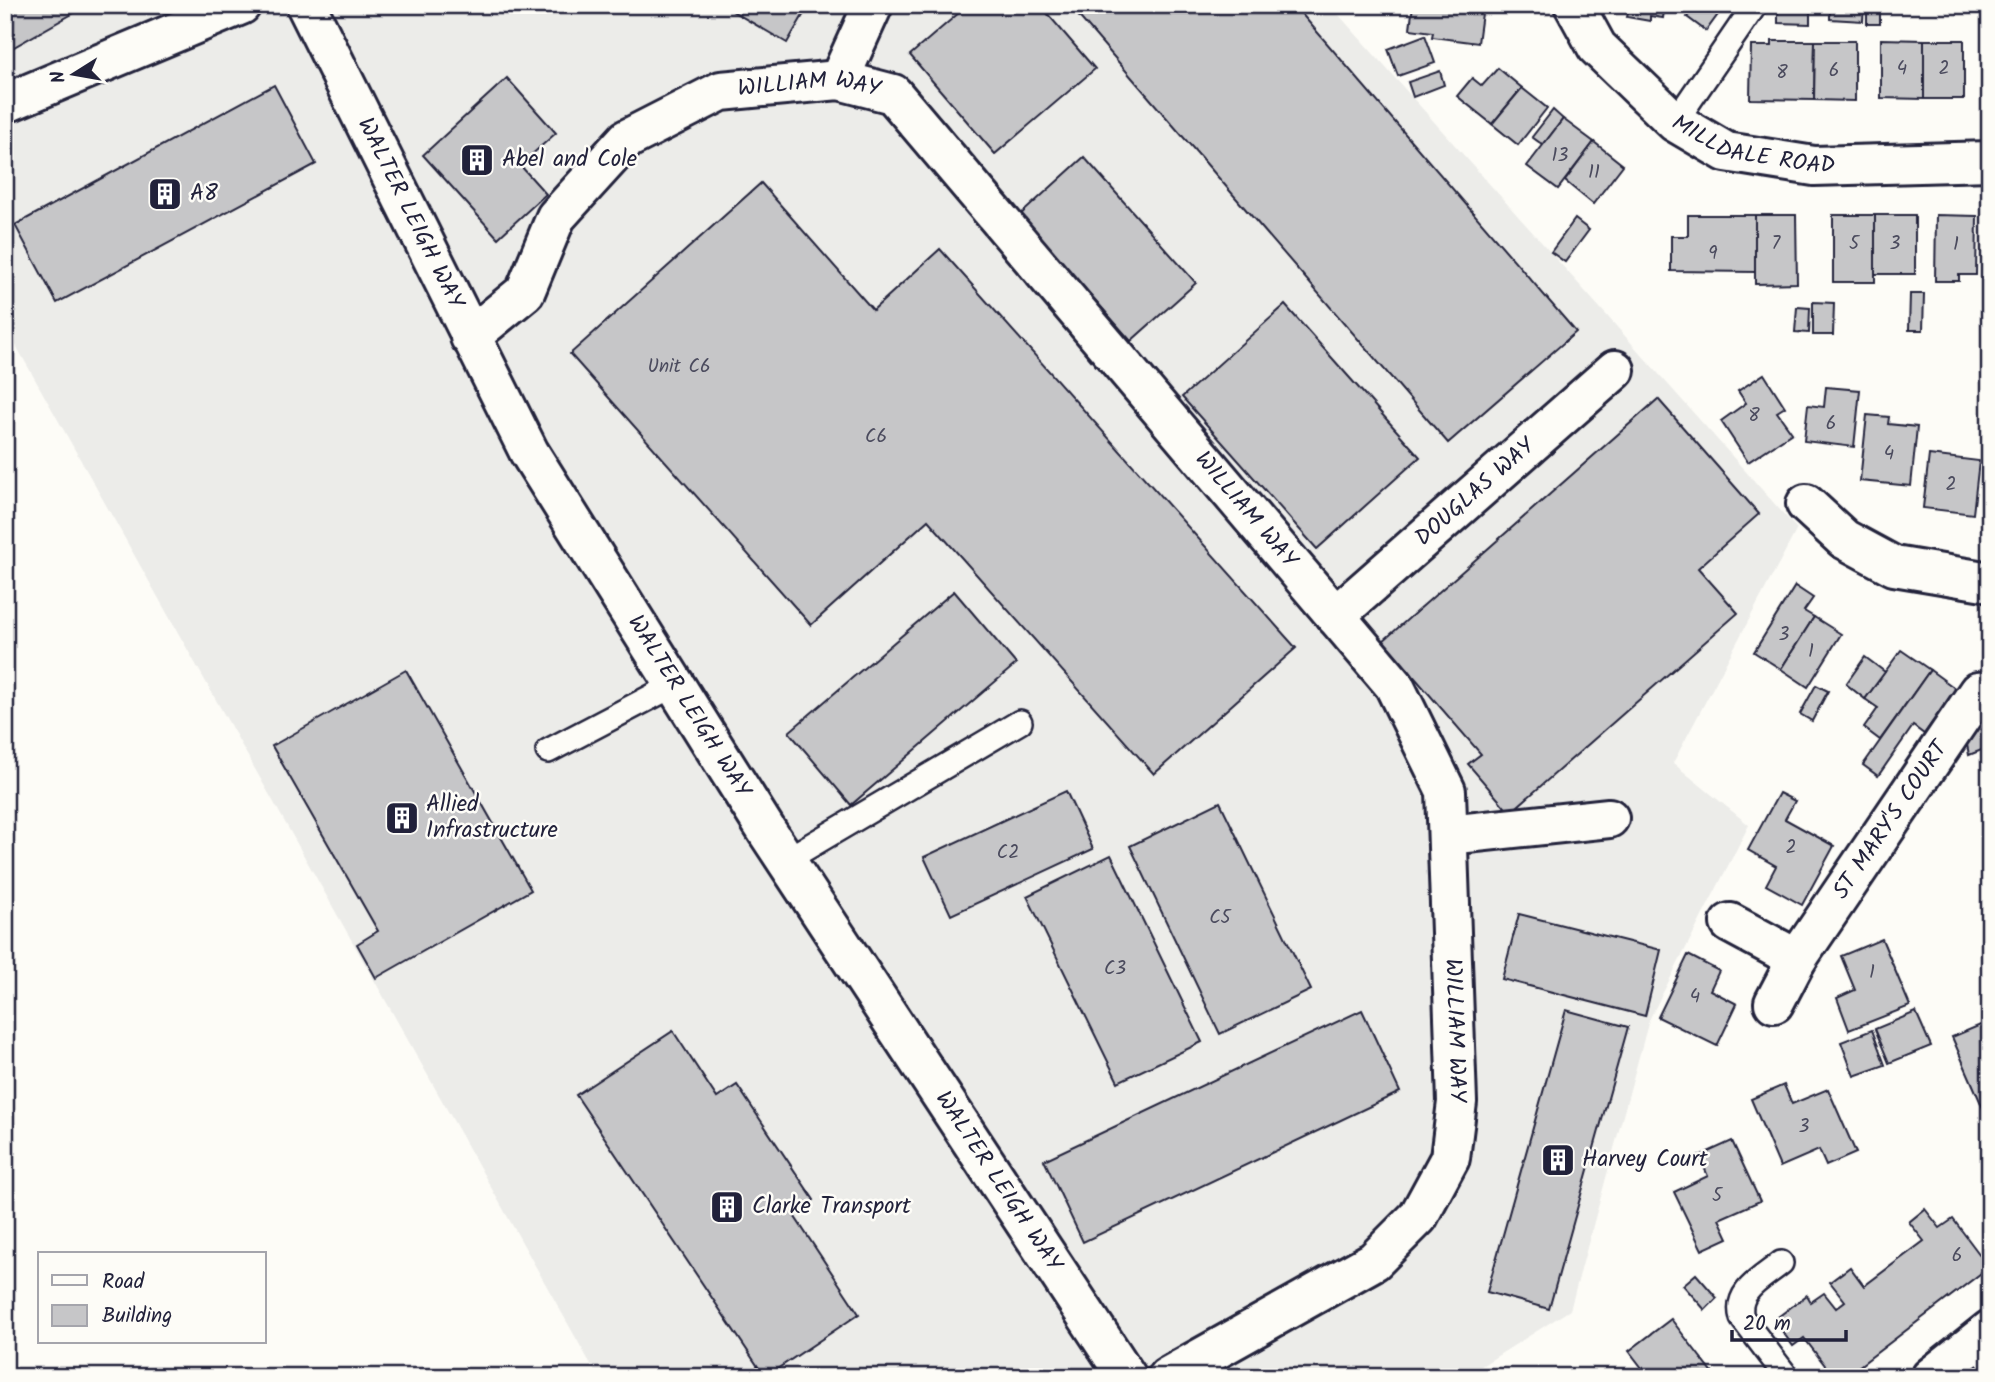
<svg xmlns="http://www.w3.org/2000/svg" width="1995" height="1382" viewBox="0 0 1995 1382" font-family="Kalam,sans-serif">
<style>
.built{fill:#ecece9}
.building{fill:#c6c6c8;stroke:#22223b;stroke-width:2}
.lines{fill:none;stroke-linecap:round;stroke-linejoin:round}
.lane-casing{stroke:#22223b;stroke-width:28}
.street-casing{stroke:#22223b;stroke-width:44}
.lane{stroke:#fdfcf7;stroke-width:23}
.street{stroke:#fdfcf7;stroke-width:38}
.labels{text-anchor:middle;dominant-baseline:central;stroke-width:5;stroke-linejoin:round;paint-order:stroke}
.number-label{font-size:19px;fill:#4b4b5e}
.street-label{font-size:23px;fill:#22223b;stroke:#fdfcf7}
.poi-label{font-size:23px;fill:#22223b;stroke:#fdfcf7;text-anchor:start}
</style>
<rect width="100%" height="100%" fill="#fdfcf7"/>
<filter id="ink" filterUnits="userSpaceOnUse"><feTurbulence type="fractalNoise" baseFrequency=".0143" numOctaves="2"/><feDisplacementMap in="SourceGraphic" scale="14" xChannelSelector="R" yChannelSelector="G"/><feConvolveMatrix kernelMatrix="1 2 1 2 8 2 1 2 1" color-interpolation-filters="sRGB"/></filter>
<g filter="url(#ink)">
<!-- built -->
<path class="built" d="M 5,5 L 1330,5 L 1797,529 L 1673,763 L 1749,825 L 1649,1020 L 1570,1310 L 1464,1377 L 598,1377 L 5,326 Z"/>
<!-- building -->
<g class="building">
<path d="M 5,5 L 88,5 L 5,52 Z"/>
<path d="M 722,5 L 809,5 L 787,43 Z"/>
<path d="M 968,5 L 1040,5 L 1095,69 L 995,154 L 910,55 Z"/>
<path d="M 1069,5 L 1294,5 L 1576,332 L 1448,443 Z"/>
<path d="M 1413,5 L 1483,6 L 1478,43 L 1432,37 L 1433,32 L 1410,29 Z"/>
<path d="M 1615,5 L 1665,5 L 1663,18 L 1650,16 L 1650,21 L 1627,17 L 1628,13 L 1614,10 Z"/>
<path d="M 1696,5 L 1725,5 L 1706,31 L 1687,17 Z"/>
<path d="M 1778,5 L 1810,5 L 1810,24 L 1778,23 Z"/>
<path d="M 1830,5 L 1864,5 L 1863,21 L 1830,19 Z"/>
<rect x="1867" y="5" width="13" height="19"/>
<path d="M 1425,35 L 1435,63 L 1398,76 L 1388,49 Z"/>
<path d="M 1881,39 L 1924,40 L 1924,99 L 1881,98 Z"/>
<rect x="1924" y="40" width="40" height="59"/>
<path d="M 1772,41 L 1815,41 L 1814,100 L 1750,99 L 1751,46 L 1772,46 Z"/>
<path d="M 1815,41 L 1855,41 L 1855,101 L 1814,100 Z"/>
<path d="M 1498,68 L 1522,88 L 1492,124 L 1457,96 L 1472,78 L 1482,86 Z"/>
<path d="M 1440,71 L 1444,85 L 1413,97 L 1408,82 Z"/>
<path d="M 507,78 L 556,133 L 520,165 L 546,194 L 498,238 L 423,155 Z"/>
<path d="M 274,85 L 316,164 L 57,303 L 15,225 Z"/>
<path d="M 1522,88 L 1547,108 L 1518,145 L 1492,124 Z"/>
<path d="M 1553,110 L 1563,119 L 1543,145 L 1532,137 Z"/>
<path d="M 1563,119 L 1594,142 L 1558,189 L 1527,166 Z"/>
<path d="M 1594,142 L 1623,165 L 1593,204 L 1565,181 Z"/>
<path d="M 1084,157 L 1196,283 L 1131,341 L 1020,215 Z"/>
<path d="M 761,183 L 873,310 L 940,249 L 1296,648 L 1154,774 L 928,520 L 811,625 L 570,354 Z"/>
<path d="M 1688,215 L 1755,215 L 1755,272 L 1671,271 L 1671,236 L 1688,236 Z"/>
<path d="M 1755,215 L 1796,215 L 1797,283 L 1755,284 Z"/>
<rect x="1833" y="215" width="42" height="67"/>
<rect x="1875" y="215" width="40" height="59"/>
<path d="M 1936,215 L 1977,216 L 1976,275 L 1959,275 L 1959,281 L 1935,281 Z"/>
<path d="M 1575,219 L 1589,230 L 1565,262 L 1551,252 Z"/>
<path d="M 1910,294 L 1924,294 L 1923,330 L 1909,330 Z"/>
<path d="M 1813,302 L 1834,303 L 1833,335 L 1813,335 Z"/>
<path d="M 1285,305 L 1420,457 L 1317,549 L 1182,397 Z"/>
<path d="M 1797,307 L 1810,308 L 1809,333 L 1795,332 Z"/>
<path d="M 1764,374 L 1785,407 L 1777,412 L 1792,433 L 1748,462 L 1721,421 L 1746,403 L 1738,391 Z"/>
<path d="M 1826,387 L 1860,390 L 1854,447 L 1804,441 L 1808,405 L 1824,407 Z"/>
<path d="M 1658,399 L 1759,514 L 1698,568 L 1738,613 L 1510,813 L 1468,764 L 1481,754 L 1383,641 Z"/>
<path d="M 1867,415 L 1889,417 L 1888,424 L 1917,427 L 1911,486 L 1860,481 Z"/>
<path d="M 1929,455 L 1979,461 L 1973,514 L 1923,508 Z"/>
<path d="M 1795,586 L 1813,598 L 1804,611 L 1814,617 L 1781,669 L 1754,652 Z"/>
<path d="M 954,591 L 1016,664 L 851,805 L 789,732 Z"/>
<path d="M 1814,617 L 1841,634 L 1808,687 L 1781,669 Z"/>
<path d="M 1901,650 L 1930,670 L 1880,740 L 1864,728 L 1878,708 L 1865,699 Z"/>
<path d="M 1865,657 L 1885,672 L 1865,699 L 1846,684 Z"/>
<path d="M 406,670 L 531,890 L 376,978 L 357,944 L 378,931 L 272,746 Z"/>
<path d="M 1930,670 L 1956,689 L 1924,734 L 1913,726 L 1878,776 L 1863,765 Z"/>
<path d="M 1816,685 L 1828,691 L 1812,721 L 1800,714 Z"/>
<path d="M 1990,717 L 1990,768 L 1984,749 L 1969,755 L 1965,734 L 1976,721 Z"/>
<path d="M 1066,791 L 1093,849 L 951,915 L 924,857 Z"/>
<path d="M 1779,793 L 1795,801 L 1785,819 L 1834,846 L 1802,905 L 1766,885 L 1776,866 L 1748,850 Z"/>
<path d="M 1220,802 L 1311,990 L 1220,1034 L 1130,846 Z"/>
<path d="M 1111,855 L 1202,1042 L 1118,1082 L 1027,896 Z"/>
<path d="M 1519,914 L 1661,950 L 1645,1016 L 1502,979 Z"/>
<path d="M 1882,939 L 1910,1006 L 1849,1030 L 1837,998 L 1855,990 L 1841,956 Z"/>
<path d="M 1688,955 L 1719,971 L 1710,990 L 1737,1004 L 1717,1046 L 1658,1017 Z"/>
<path d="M 1362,1010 L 1400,1092 L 1083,1242 L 1044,1160 Z"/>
<path d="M 1566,1010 L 1628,1027 L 1549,1309 L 1487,1292 Z"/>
<path d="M 1916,1012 L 1931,1046 L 1889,1063 L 1875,1029 Z"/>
<path d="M 1990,1021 L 1990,1124 L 1952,1037 Z"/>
<path d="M 1872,1030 L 1885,1065 L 1854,1076 L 1841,1042 Z"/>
<path d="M 673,1031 L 717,1098 L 737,1085 L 814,1200 L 793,1214 L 859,1314 L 765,1377 L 576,1095 Z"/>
<path d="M 1784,1085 L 1792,1104 L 1828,1089 L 1856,1153 L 1826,1166 L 1819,1150 L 1780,1167 L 1751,1099 Z"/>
<path d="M 1732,1141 L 1760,1201 L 1719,1219 L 1728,1238 L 1702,1250 L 1674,1192 L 1708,1176 L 1699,1156 Z"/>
<path d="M 1925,1209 L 1940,1228 L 1953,1219 L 1989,1267 L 1845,1377 L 1834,1377 L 1804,1338 L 1793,1346 L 1774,1320 L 1807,1295 L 1811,1302 L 1824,1293 L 1836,1308 L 1845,1301 L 1830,1282 L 1850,1267 L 1864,1286 L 1924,1241 L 1909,1222 Z"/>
<path d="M 1696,1274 L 1717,1298 L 1705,1310 L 1683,1285 Z"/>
<path d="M 1671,1319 L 1714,1375 L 1712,1377 L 1649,1377 L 1629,1351 Z"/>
</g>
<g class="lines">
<!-- lane casing -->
<g class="lane-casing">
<g id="lane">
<path d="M 1675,122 L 1755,5"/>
<path d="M 548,751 L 676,684"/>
<path d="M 786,860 L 1020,722"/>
<path d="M 1781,1263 C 1763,1278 1734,1291 1742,1318 L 1787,1377"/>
<path d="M 1976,1341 L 1990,1362"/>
</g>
</g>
<!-- street casing -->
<g class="street-casing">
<g id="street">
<path id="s1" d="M 306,5 L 529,452 L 768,833 L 1127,1377"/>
<path id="s2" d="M 1574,5 L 1597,47 L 1675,122 L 1726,152 L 1814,166 L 1990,161"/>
<path d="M 839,80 L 873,5"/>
<path d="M 11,101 L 241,5"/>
<path id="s3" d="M 470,337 L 525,292 L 556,217 L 627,139 L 721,91 L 839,80 L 893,94 L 1394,685 L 1446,791 L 1457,1102 L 1450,1158 L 1418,1217 L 1374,1261 L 1167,1377"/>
<path d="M 1806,504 L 1844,539 L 1894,566 L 1990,582"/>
<path id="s4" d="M 1335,616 L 1615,370"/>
<path d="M 1448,835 L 1609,818"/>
<path d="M 1730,923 L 1797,959"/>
<path id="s5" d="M 1774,1003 L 1797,959 L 1978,692 L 1990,691"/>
<path d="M 1931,1377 L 1990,1330"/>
</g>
</g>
<!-- lane -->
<use href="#lane" class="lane"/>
<!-- street -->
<use href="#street" class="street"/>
</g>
</g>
<!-- icons -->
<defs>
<g id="building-square" transform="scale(1.75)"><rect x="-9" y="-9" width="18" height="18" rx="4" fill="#22223b" stroke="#fdfcf7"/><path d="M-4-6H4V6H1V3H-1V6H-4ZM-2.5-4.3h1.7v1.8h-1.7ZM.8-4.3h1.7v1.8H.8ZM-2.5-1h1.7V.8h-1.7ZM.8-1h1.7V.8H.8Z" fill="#fff"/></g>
</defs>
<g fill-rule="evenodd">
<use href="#building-square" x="477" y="160"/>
<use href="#building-square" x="165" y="194"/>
<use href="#building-square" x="402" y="818"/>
<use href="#building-square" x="1558" y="1160"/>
<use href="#building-square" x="727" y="1207"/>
</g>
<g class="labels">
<!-- number labels -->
<g class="number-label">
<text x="1902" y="69">4</text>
<text x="1944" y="69">2</text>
<text x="1834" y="71">6</text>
<text x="1782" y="73">8</text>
<text x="1560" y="156">13</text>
<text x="1594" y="173">11</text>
<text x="1776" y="244">7</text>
<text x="1854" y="244">5</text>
<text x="1895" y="244">3</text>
<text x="1956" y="245">1</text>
<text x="1713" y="254">9</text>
<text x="679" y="367">Unit C6</text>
<text x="1754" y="416">8</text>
<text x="1831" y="424">6</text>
<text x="876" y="437">C6</text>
<text x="1889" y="454">4</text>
<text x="1951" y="485">2</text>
<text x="1784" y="635">3</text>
<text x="1811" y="652">1</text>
<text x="1791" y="848">2</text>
<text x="1008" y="853">C2</text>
<text x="1220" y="918">C5</text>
<text x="1115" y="969">C3</text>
<text x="1872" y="973">1</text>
<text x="1695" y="997">4</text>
<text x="1804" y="1127">3</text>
<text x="1717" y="1196">5</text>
<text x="1957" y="1256">6</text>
</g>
<!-- street labels -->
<g class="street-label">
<text stroke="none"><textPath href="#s3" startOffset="452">WILLIAM WAY</textPath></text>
<text stroke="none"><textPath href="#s2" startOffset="240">MILLDALE ROAD</textPath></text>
<text stroke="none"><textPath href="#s1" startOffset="233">WALTER LEIGH WAY</textPath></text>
<text stroke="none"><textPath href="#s4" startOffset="187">DOUGLAS WAY</textPath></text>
<text stroke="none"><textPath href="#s3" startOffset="1083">WILLIAM WAY</textPath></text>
<text stroke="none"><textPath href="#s1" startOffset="800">WALTER LEIGH WAY</textPath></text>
<text stroke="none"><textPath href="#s5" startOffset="217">ST MARY'S COURT</textPath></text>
<text stroke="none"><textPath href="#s3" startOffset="1670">WILLIAM WAY</textPath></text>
<text stroke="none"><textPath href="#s1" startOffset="1367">WALTER LEIGH WAY</textPath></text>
</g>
<!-- poi labels -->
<g class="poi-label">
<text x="502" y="160">Abel and Cole</text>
<text x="190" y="194">A8</text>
<text x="426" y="805">Allied<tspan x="426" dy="26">Infrastructure</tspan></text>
<text x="1582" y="1160">Harvey Court</text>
<text x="752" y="1207">Clarke Transport</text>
</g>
</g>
<!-- margin -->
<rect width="1995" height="1382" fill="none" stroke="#fdfcf7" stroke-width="28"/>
<rect x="14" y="14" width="1967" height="1354" fill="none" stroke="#22223b" stroke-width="2.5" filter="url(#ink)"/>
<!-- legend -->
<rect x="38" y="1252" width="228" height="91" fill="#fdfcf7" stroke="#a5a5ac" stroke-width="2"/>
<rect x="52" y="1275" width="35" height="10" fill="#fdfcf7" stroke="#a5a5ac" stroke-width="2"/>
<text x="102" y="1288" font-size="21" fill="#22223b">Road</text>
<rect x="52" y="1305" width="35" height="21" fill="#c6c6c8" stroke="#a5a5ac" stroke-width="2"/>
<text x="102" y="1322" font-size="21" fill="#22223b">Building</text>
<!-- north arrow -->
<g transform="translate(74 74) rotate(259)" stroke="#fdfcf7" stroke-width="5" paint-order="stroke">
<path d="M0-5L12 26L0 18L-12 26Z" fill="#22223b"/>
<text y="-10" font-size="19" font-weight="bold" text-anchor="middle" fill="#22223b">N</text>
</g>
<!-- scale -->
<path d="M1732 1330v10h114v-10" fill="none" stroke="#22223b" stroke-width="3.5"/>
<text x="1743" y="1330" font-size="21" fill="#22223b" stroke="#fdfcf7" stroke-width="5" paint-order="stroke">20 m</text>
</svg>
